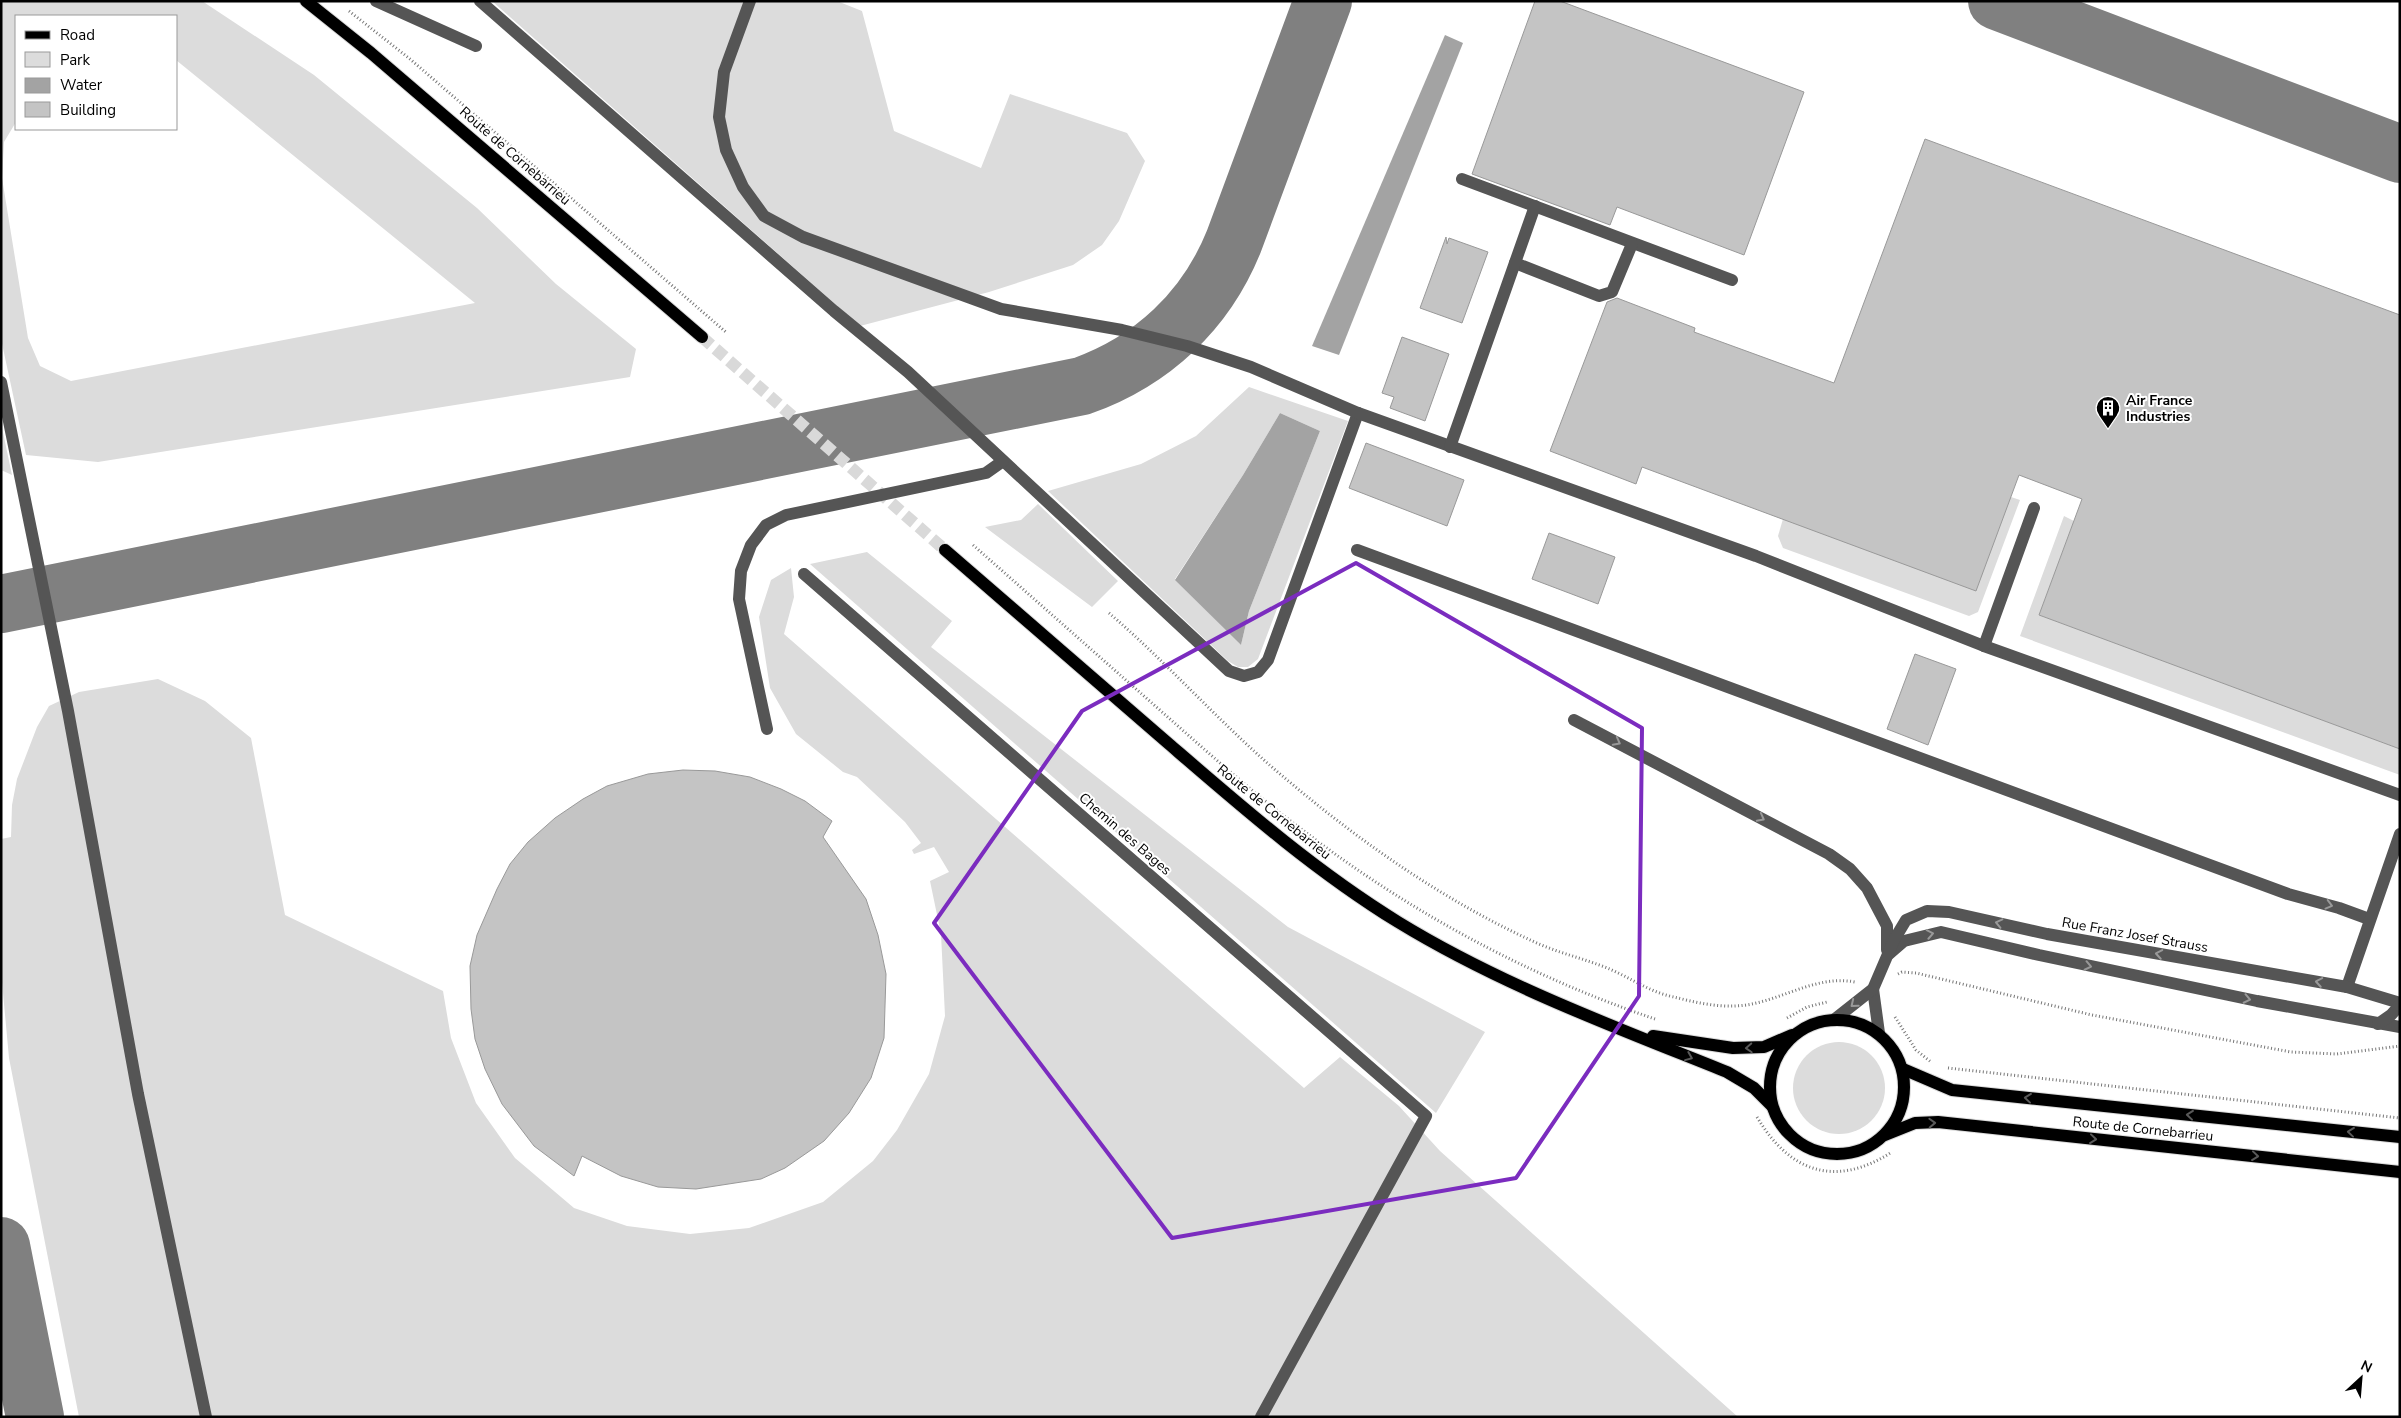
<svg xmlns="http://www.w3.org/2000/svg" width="2401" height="1418" viewBox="0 0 2401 1418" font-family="'Nunito Sans',sans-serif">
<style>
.green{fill:#dcdcdc;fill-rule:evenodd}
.water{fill:#a3a3a3}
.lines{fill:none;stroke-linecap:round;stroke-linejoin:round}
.taxiway{stroke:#808080;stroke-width:58}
.building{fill:#c4c4c4;stroke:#999}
.major-tunnel{stroke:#d9d9d9;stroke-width:12;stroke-dasharray:12 6;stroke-linecap:butt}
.major-casing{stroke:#dbdbdb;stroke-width:14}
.path{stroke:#777;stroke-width:3;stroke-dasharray:1 2.5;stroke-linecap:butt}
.minor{stroke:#555;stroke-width:12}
.major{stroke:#000;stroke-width:12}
.oneway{stroke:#999}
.oneway2{stroke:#595959}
.marked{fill:none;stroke:#7b2cbf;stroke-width:4;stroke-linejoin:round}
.labels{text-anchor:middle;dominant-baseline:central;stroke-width:4;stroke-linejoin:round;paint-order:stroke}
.street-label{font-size:14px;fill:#000;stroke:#fff}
.poi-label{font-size:14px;font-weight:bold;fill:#000;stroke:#fff;text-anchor:start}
</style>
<rect width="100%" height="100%" fill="#fff"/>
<!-- green -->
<g class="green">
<path d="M 1,1 L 202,1 L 314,75 L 477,208 L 556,284 L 636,349 L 630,377 L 98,462 L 26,455 L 1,339 ZM 16,16 L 176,16 L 176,60 L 475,303 L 71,381 L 40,366 L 28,338 L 2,178 L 4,142 L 16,122 Z"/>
<path d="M 492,1 L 837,1 L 862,11 L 894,131 L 981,168 L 1010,94 L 1127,133 L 1145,161 L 1119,221 L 1102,245 L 1073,265 L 989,292 L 860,326 Z"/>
<path d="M 1249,387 L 1348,421 L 1258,659 L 1248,667 L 1238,667 L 1228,661 L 1048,491 L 1141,464 L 1196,436 ZM 1280,413 L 1320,431 L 1249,611 L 1241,645 L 1175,579 L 1243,475 Z"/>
<path d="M 1,423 L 12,475 L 1,470 Z"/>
<path d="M 2011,497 L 2020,500 L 1978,612 L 1969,616 L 1783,548 L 1778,536 L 1783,519 Z"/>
<path d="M 1038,504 L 1118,581 L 1092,607 L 985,527 L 1021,520 Z"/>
<path d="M 2064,516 L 2074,521 L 2039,615 L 2400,749 L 2400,775 L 2020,636 Z"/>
<path d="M 867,552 L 952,621 L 931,647 L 1288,927 L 1485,1032 L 1436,1113 L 810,564 Z"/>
<path d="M 791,568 L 794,597 L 784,634 L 1304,1088 L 1340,1057 L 1399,1106 L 1440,1151 L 1738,1417 L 79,1417 L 9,1058 L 1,971 L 1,839 L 11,837 L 12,805 L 17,779 L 37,727 L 49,706 L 79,692 L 158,679 L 205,701 L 251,738 L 285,915 L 443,991 L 451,1038 L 476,1103 L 515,1158 L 574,1208 L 627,1226 L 690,1234 L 749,1228 L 823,1202 L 873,1161 L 897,1130 L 929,1074 L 945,1016 L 941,934 L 930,881 L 949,872 L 934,847 L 914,854 L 912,850 L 921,843 L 905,822 L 857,777 L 843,772 L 796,734 L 770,688 L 759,617 L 771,580 Z"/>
<circle cx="1839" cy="1088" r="46"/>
</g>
<!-- water -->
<g class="water">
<path d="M 1445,35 L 1463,43 L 1339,355 L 1312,346 Z"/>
<path d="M 1280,413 L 1320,431 L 1249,611 L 1241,645 L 1175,580 L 1243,475 Z"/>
</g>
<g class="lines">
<!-- taxiway -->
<g class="taxiway">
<path d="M 1997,1 L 2400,154"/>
<path d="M 1,604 L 1082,386 C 1152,361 1206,311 1234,241 L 1323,1"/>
<path d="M 1,1246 L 35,1417"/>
</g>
</g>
<!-- building -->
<g class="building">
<path d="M 1535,1 L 1560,1 L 1804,92 L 1744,255 L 1617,207 L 1610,225 L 1472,174 Z"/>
<path d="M 1925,139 L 2400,315 L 2400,749 L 2039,615 L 2082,499 L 2019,475 L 1976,591 L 1642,467 L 1636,484 L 1550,451 L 1607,302 L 1617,298 L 1695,328 L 1694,332 L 1834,383 Z"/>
<path d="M 1446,237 L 1447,244 L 1449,238 L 1488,252 L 1462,323 L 1420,308 Z"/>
<path d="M 1402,337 L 1449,354 L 1425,421 L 1390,408 L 1394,397 L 1382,393 Z"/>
<path d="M 1366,443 L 1464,480 L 1447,526 L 1349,488 Z"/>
<path d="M 1549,533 L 1615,557 L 1598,604 L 1532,579 Z"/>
<path d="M 1915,654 L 1956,669 L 1928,745 L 1887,729 Z"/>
<path d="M 683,770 L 715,771 L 750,777 L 781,789 L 805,801 L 832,821 L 823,837 L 866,899 L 878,935 L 886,974 L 884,1038 L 871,1078 L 849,1113 L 824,1141 L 785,1168 L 761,1179 L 696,1189 L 658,1187 L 621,1176 L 582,1156 L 574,1176 L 534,1146 L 502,1104 L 485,1069 L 475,1039 L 471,1009 L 470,966 L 477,935 L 497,889 L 510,864 L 528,842 L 555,818 L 583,799 L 607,786 L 648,774 Z"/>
</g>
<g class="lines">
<!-- major-tunnel -->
<path class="major-tunnel" d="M 702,337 L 945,550"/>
<!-- major casing -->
<g class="major-casing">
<g id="major">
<path d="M 306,1 L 371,53 L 702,337"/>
<path d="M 945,550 C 1020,615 1094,679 1169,744 C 1242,807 1315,871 1398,922 C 1501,985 1615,1027 1727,1072 L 1754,1088 L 1772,1106"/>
<circle cx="1837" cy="1087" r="67"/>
<path d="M 1653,1036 L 1733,1048 L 1764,1047 L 1792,1035"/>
<path d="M 1903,1069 L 1952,1090 L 2400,1137"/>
<path d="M 1885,1135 L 1915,1123 L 1938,1122 L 2400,1172"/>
</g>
</g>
<!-- path -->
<g class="path">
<path d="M 349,11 L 410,59 L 727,333"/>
<path d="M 973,545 C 1033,598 1093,651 1153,704 C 1202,747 1251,792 1304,831 C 1410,912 1528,976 1655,1019"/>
<path d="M 1109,613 C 1172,667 1227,731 1292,784 C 1367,847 1450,904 1539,944 C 1560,953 1581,958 1602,966 C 1627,975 1648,992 1674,997 C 1693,1002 1716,1007 1735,1006 C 1776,1005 1813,974 1855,982"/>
<path d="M 1898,974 L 1902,972 L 1916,973 L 2092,1015 L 2291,1052 L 2337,1054 L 2400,1046"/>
<path d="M 1895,1017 L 1916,1050 L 1931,1062"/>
<path d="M 1787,1018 L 1807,1007 L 1827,1002"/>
<path d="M 1948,1068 L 2400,1118"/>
<path d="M 1757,1117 C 1790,1173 1836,1188 1892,1152"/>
</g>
<!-- minor -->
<g class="minor">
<path d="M 376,1 L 476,46"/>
<path d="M 480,1 L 834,311 L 908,372 L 1229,671 L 1244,676 L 1258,672 L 1268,660 L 1358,413"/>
<path d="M 750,1 L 724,72 L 719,117 L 726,150 L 743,187 L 764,216 L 803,237 L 1001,309 L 1122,330 L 1187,346 L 1251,367 L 1358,413 L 1756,556 L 1984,646 L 2400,795"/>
<path d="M 1462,179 L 1732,280"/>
<path d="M 1515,263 L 1599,296 L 1612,292 L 1632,244"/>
<path d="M 1,382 L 68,711 L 138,1094 L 206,1417"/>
<path d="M 1450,447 L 1535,206"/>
<path d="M 1357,550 L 2288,894 L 2339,908 L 2369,919"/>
<path d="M 804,574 L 1426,1116 L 1261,1417"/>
<path d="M 1984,646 L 2034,508"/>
<path d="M 1574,720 L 1829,854 L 1850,869 L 1867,888 L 1887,926 L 1887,950"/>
<path d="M 767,729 L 739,599 L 741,571 L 751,545 L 766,525 L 786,515 L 986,473 L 1003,461"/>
<path d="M 1889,954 L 1904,941 L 1941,932 L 2039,955 L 2257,1001 L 2400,1027"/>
<path d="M 2347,987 L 2400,834"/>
<path d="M 1873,989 L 1879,1033"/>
<path d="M 1835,1019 L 1873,989 L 1894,940 L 1906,920 L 1927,911 L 1949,912 L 2047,934 L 2347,987 L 2400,1003"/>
<path d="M 2378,1024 L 2391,1015 L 2400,1005"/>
</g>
<!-- major -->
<use href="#major" class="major"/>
</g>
<!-- one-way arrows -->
<defs><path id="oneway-chevron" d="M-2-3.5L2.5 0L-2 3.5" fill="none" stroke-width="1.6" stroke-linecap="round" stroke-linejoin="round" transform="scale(1.25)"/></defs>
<g class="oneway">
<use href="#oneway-chevron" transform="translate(1617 742) rotate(28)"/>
<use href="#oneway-chevron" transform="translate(1761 818) rotate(28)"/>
<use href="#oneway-chevron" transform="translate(2329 905) rotate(15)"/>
<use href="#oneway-chevron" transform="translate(1999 923) rotate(-167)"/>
<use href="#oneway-chevron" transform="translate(1930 934) rotate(-11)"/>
<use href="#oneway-chevron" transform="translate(2159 954) rotate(-170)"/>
<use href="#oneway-chevron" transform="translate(2088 966) rotate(12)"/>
<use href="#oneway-chevron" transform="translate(2319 982) rotate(-170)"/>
<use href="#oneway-chevron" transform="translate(2247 999) rotate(12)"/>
<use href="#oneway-chevron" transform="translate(1854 1004) rotate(141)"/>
</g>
<g class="oneway2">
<use href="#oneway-chevron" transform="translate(1749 1048) rotate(177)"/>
<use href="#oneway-chevron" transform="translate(1689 1057) rotate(22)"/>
<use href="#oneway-chevron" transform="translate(2028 1098) rotate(-174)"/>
<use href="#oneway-chevron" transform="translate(2190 1115) rotate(-174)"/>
<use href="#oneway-chevron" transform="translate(1932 1123) rotate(-2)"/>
<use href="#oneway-chevron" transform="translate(2351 1132) rotate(-174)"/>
<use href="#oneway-chevron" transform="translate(2093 1139) rotate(6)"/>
<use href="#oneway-chevron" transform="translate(2255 1156) rotate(6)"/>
</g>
<!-- marked area -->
<path class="marked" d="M 1356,563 L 1642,728 L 1639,996 L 1516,1178 L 1172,1238 L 934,923 L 1082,711 Z"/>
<!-- icons -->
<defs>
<g id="building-pin" transform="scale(1.25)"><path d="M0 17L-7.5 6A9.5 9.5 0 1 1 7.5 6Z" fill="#000" stroke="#fff"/><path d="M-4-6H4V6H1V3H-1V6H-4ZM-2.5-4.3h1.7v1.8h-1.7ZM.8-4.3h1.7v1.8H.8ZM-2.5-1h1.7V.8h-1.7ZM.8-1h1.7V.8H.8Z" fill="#fff"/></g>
</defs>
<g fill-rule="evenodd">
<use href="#building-pin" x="2108" y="408"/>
</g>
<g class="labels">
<!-- street labels -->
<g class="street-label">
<text transform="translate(515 156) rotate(41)">Route de Cornebarrieu</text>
<text transform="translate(1274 812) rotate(39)">Route de Cornebarrieu</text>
<text transform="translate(1125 834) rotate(41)">Chemin des Bages</text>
<text transform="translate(2135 935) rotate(10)">Rue Franz Josef Strauss</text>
<text transform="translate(2143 1129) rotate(6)">Route de Cornebarrieu</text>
</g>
<!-- poi labels -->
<g class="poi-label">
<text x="2126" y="400">Air France<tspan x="2126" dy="16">Industries</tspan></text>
</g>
</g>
<!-- border -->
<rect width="2401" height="1418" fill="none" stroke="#000000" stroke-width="5"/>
<!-- legend -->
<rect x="15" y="15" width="162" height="115" fill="#ffffff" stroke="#999999"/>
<rect x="25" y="31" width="25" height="8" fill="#000000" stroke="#999999"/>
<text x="60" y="40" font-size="15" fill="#000000">Road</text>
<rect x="25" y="52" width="25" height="15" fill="#dcdcdc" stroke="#999999"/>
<text x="60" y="65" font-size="15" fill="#000000">Park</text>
<rect x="25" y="78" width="25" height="15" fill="#a3a3a3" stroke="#999999"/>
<text x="60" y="90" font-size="15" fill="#000000">Water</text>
<rect x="25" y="102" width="25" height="15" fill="#c4c4c4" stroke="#999999"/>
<text x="60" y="115" font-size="15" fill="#000000">Building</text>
<!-- north arrow -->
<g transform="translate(2361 1378) rotate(26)" stroke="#ffffff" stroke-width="4" paint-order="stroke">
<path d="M0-4L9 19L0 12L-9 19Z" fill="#000000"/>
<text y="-8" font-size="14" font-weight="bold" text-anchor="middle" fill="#000000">N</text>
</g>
</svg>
